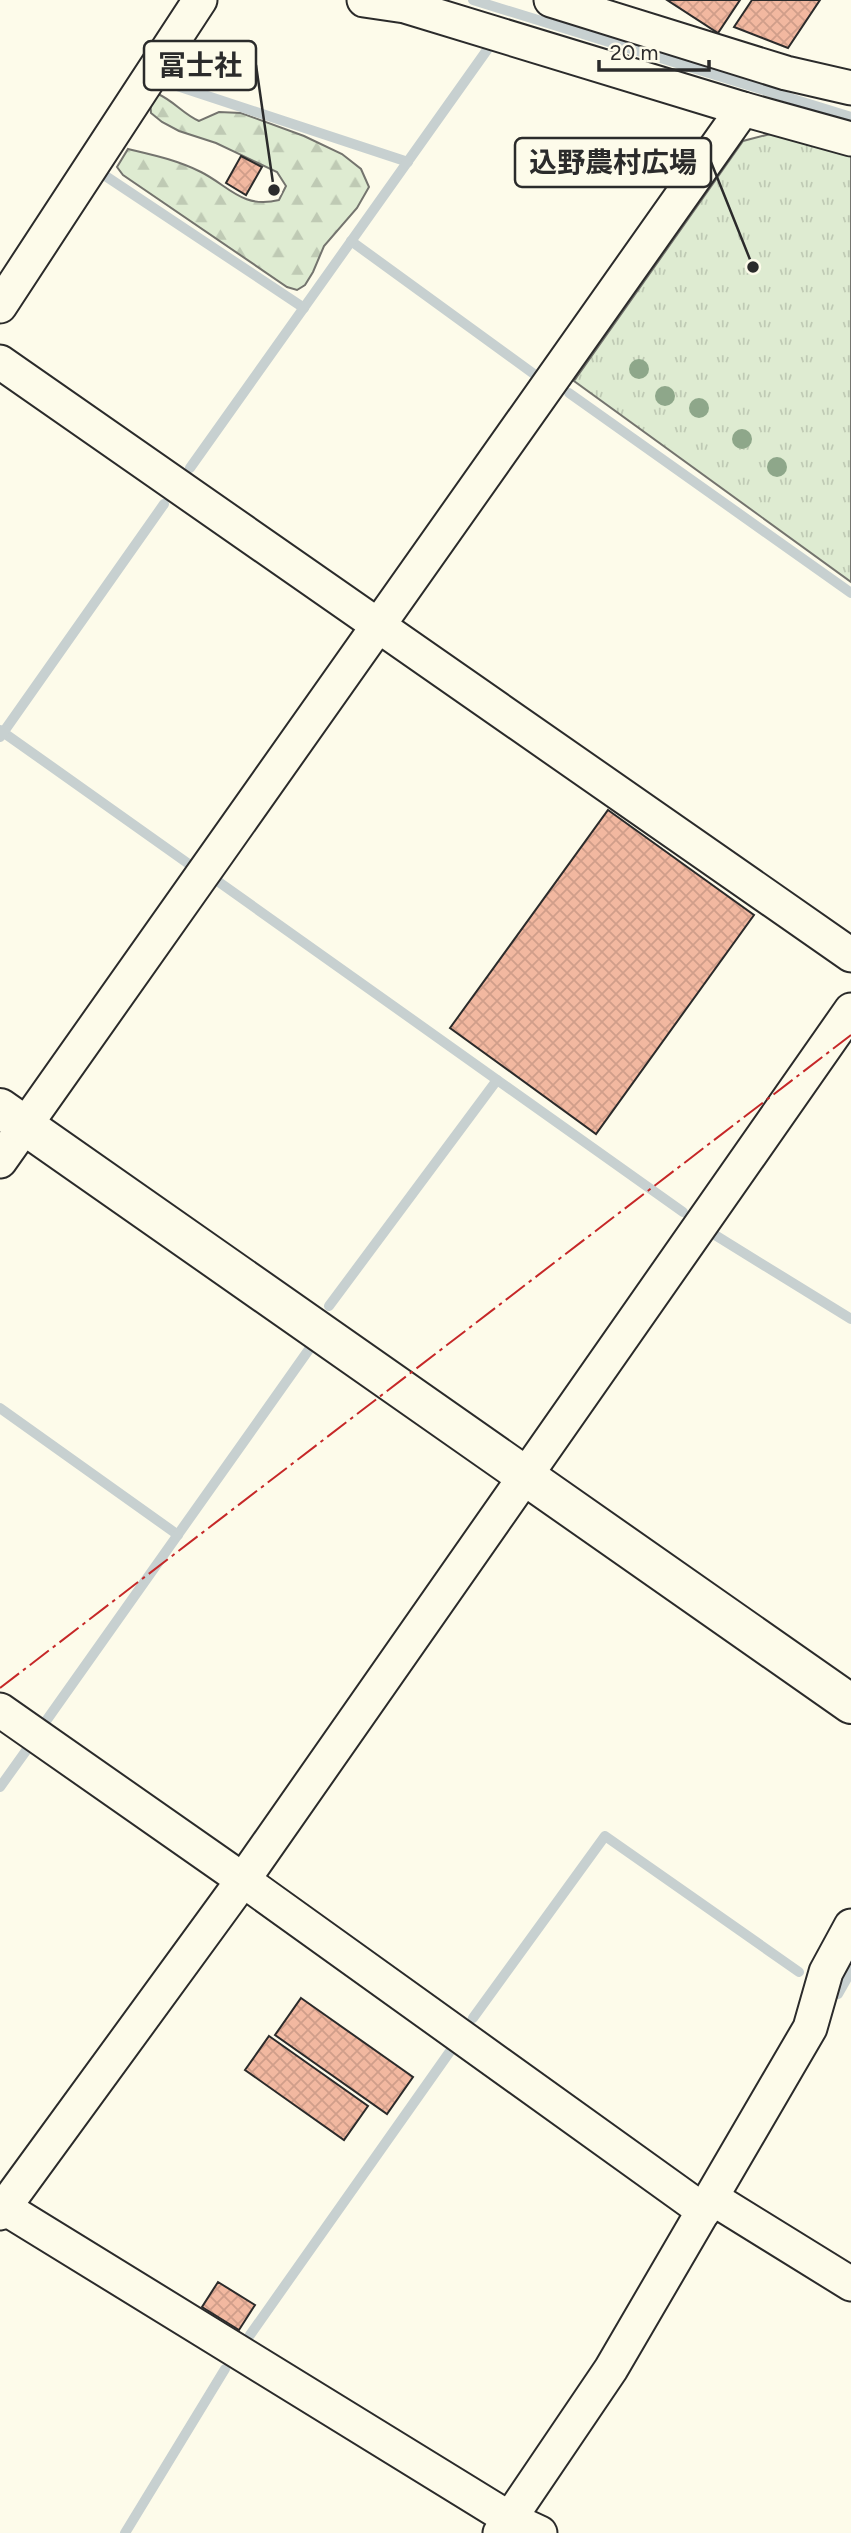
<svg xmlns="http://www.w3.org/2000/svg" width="851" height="2533" viewBox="0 0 851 2533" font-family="Figtree,'Noto Sans JP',sans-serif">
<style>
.forest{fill:url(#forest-firs);stroke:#74746e;stroke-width:2}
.park{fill:url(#park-tufts);stroke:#74746e;stroke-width:2}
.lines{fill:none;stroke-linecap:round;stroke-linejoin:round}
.stream{stroke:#c7d0d0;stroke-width:10}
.building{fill:url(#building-cross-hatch);stroke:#2b2b2b;stroke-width:2}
.street-casing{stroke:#2b2b2b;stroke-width:37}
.secondary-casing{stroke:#2b2b2b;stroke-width:42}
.street{stroke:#fdfbea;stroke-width:33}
.secondary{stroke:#fdfbea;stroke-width:38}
.power{stroke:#c62828;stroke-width:2;stroke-dasharray:24 5 3.5 5;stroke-linecap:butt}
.tree{fill:#8ea78a}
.leader{fill:none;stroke:#2b2b2b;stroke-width:2.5}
.callout-dot{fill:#2b2b2b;stroke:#fdfbea;stroke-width:2.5}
.callout{fill:#fdfbea;stroke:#2b2b2b;stroke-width:2.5}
.callout-label{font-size:28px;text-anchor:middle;font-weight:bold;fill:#2b2b2b}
</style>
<defs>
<pattern id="forest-firs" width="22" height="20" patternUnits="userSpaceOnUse" patternTransform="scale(1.75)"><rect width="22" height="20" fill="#deebd1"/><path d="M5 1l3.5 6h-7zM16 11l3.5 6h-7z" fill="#bfcab4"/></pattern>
<pattern id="park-tufts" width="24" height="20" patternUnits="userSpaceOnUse" patternTransform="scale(1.75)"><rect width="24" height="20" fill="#deebd1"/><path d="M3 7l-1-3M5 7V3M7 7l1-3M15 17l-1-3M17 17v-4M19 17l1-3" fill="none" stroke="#bfcab4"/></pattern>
<pattern id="building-cross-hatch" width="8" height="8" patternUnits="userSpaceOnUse" patternTransform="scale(1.75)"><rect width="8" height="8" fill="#f2b8a0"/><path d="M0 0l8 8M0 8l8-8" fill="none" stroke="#d09e8a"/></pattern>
</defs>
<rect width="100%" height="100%" fill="#fdfbea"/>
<!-- forest -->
<path class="forest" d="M 158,94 C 174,101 183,114 199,121 L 219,112 L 241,113 L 304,136 L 342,154 L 361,169 L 369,187 L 357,208 L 324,246 L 313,272 L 305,285 L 297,290 L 287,287 L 123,175 L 117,167 L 128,149 C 153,155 177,160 201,172 C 229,186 242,209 279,200 L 286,186 L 277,172 L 216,143 L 179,131 L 162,122 L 151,113 L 150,101 Z"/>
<!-- park -->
<path class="park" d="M 774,133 L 851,153 L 851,582 L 574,381 L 743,141 Z"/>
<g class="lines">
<!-- stream -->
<g class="stream">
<path d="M 473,0 L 851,117"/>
<path d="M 165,82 L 408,162"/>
<path d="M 107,177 L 304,308"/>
<path d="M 351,241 L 538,377"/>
<path d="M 569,393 L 851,593"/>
<path d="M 190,468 L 487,50"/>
<path d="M 0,730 L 193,867"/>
<path d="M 0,737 L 164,504"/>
<path d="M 216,880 L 683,1212"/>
<path d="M 715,1235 L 851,1319"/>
<path d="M 329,1306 L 497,1080"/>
<path d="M 0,1408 L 178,1535"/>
<path d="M 46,1721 L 310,1348"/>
<path d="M 0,1787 L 28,1748"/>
<path d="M 838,1994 L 851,1971"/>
<path d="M 473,2018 L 605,1836 L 799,1972"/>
<path d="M 250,2335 L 451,2050"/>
<path d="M 125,2533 L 225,2369"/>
</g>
</g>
<!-- building -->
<g class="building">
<path d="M 667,0 L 740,0 L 718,33 Z"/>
<path d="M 752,0 L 820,0 L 788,48 L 734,27 Z"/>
<path d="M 241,156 L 262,167 L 246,195 L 226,183 Z"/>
<path d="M 272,184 L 279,188 L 275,196 L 268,192 Z"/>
<path d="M 608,810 L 754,915 L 596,1134 L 450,1028 Z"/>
<path d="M 301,1998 L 413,2077 L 387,2114 L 275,2035 Z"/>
<path d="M 269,2036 L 368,2106 L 344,2140 L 245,2070 Z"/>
<path d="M 218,2282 L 255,2305 L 239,2330 L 202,2307 Z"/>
</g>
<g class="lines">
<!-- street casing -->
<g class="street-casing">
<g id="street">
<path d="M 364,0 L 405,6 L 743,109 L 851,139"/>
<path d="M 551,0 L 786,73 L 851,88"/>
<path d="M 0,306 L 200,0"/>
<path d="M 0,362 L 851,955"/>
<path d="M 0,1161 L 743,109"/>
<path d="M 0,1710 L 243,1880 L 704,2211"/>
<path d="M 712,2198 L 851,2284"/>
<path d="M 0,2205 L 510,2519 L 540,2533"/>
<path d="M 0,2213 L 243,1880 L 851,1010"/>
<path d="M 500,2533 L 611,2369 L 810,2028 L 826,1972 L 851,1926"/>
</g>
</g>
<!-- secondary casing -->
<g class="secondary-casing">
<path id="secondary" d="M 0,1108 L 851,1704"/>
</g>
<!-- street -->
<use href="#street" class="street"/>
<!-- secondary -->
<use href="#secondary" class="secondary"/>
<!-- power -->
<path class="power" d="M 0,1688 L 851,1035"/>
</g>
<!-- trees -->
<g class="tree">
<circle cx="639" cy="369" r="10"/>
<circle cx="665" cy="396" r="10"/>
<circle cx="699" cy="408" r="10"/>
<circle cx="742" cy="439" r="10"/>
<circle cx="777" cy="467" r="10"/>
</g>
<!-- callouts -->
<path class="leader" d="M274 190L256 65M753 267L711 162"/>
<g class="callout-dot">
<circle cx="274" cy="190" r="7"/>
<circle cx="753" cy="267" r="7"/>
</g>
<g class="callout">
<rect x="144" y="41" width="112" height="49" rx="7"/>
<rect x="515" y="138" width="196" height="49" rx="7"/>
</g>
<g class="callout-label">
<text x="200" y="75">冨士社</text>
<text x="613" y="172">込野農村広場</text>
</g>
<!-- scale -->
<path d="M599 60v10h110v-10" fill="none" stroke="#2b2b2b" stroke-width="3.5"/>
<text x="610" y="60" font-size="21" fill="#2b2b2b" stroke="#fdfbea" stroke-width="5" paint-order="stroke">20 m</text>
</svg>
